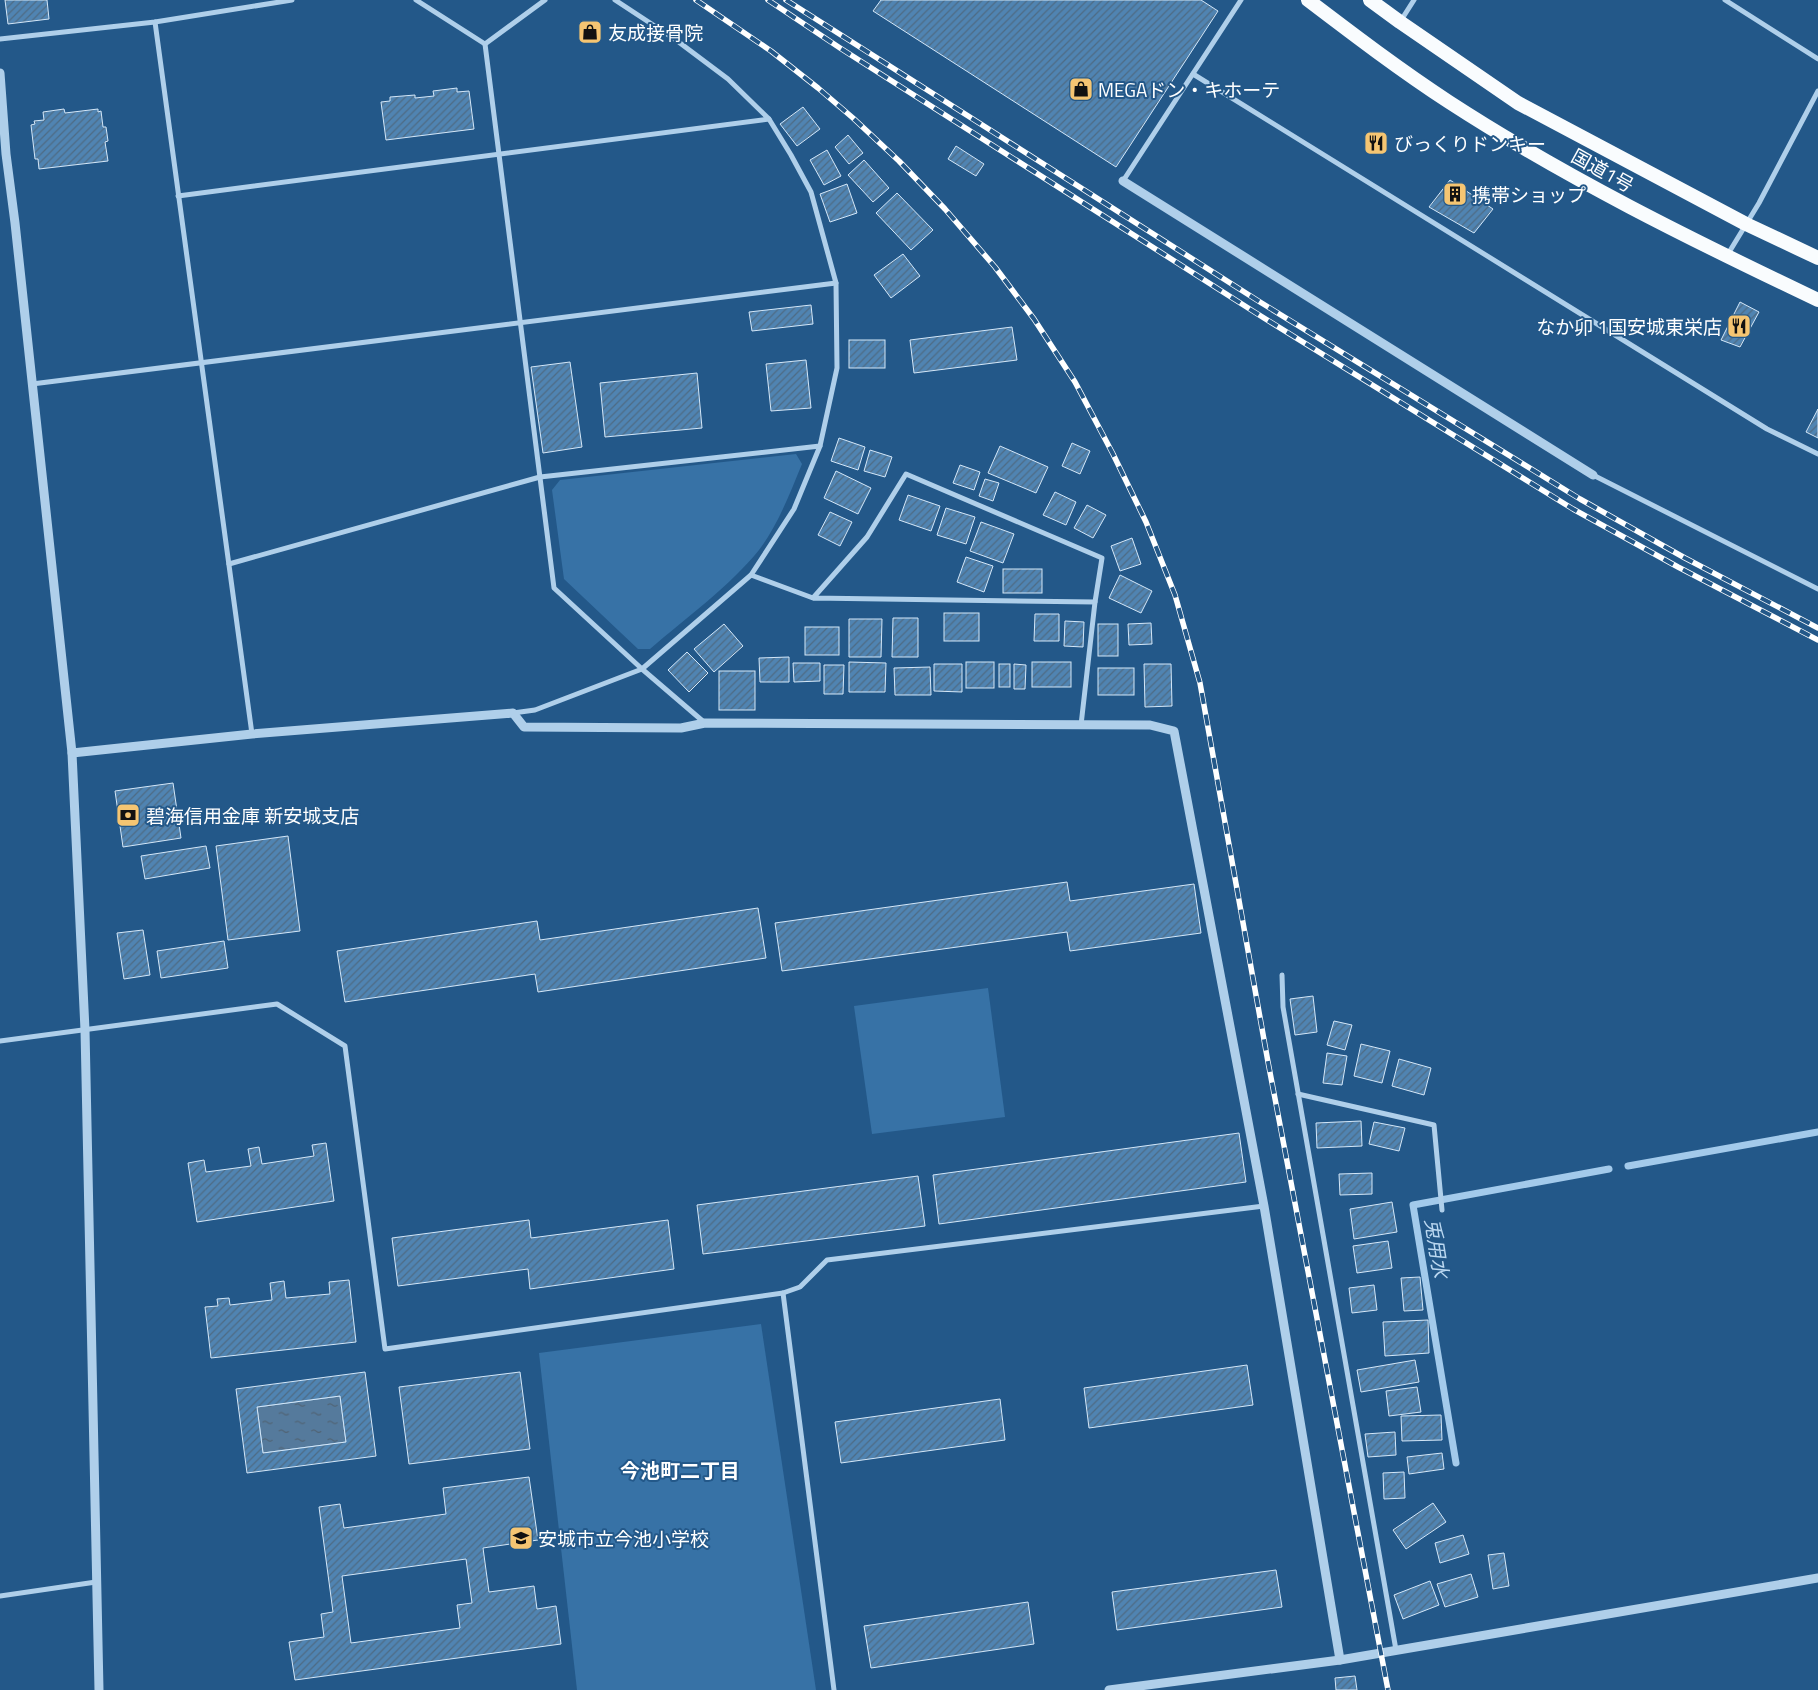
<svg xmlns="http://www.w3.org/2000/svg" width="1818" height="1690" viewBox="0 0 1818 1690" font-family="'Titillium Web','Noto Sans JP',sans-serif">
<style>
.green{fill:#3772a6}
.water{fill:url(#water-ripples);stroke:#a3caeb}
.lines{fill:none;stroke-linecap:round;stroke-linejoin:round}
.stream{stroke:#a3caeb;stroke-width:7}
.building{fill:url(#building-hatch);stroke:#d4e7f8;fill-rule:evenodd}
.minor{stroke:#afcfea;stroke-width:5}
.tertiary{stroke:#afcfea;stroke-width:9}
.trunk{stroke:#f9fcfe;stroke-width:14}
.rail-casing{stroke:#fff;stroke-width:5.5}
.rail{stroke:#235889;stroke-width:4;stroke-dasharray:11;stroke-linecap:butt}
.labels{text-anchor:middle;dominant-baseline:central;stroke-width:4;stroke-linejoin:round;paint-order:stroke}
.poi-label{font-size:19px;fill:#fff;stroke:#235889;text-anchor:start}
.street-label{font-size:19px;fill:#fff;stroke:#235889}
.water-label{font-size:20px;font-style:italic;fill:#bbd8f1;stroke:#235889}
.neighbourhood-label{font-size:20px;font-weight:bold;fill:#fff;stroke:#235889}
</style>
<defs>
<pattern id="water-ripples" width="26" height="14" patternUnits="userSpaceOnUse" patternTransform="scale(1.25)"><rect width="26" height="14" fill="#557a9c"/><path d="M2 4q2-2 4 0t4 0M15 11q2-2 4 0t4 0" fill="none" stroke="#506374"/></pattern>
<pattern id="building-hatch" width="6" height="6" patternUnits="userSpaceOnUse" patternTransform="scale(1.25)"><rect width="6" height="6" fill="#5084b2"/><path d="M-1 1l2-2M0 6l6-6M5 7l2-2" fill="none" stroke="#4e6b84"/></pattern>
</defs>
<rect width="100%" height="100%" fill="#235889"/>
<!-- green -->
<g class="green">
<path d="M 796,454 L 802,464 C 790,493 778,525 759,550 C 730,586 686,618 650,649 L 638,649 L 564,579 L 552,490 L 560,480 Z"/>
<path d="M 988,988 L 1005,1117 L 872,1134 L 854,1006 Z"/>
<path d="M 761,1324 L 816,1690 L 577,1690 L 539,1353 Z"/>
</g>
<!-- water -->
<path class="water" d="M 340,1396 L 346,1442 L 263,1453 L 257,1407 Z"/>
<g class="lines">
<!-- stream -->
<g class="stream">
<path d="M 1628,1166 L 1818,1132"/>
<path d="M 1456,1463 L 1413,1205 L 1609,1169"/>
</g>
</g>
<!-- building -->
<g class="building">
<path d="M 5,0 L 47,0 L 49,19 L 8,24 Z"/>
<path d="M 881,0 L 1201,0 L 1218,11 L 1116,167 L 873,11 Z"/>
<path d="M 457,88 L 457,92 L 469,91 L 474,129 L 386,140 L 381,102 L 390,101 L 390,97 L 415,95 L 415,98 L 434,96 L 433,91 Z"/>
<path d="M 803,107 L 820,129 L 797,146 L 780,124 Z"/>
<path d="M 64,109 L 65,113 L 98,109 L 98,112 L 101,111 L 103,127 L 106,127 L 108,141 L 105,142 L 108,161 L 39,169 L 38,159 L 35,159 L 31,125 L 35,124 L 34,121 L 44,120 L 43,112 Z"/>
<path d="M 848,135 L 863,153 L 849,164 L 835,147 Z"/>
<path d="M 956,146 L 984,164 L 976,176 L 948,159 Z"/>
<path d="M 827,150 L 841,176 L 824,185 L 810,160 Z"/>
<path d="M 864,160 L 889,188 L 873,202 L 848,175 Z"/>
<path d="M 1450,180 L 1493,209 L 1474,233 L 1429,207 Z"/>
<path d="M 847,184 L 857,213 L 830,222 L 820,194 Z"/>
<path d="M 897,193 L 933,230 L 911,250 L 876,213 Z"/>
<path d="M 903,254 L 920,276 L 891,298 L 874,275 Z"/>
<path d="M 1740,302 L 1759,312 L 1740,347 L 1721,340 Z"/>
<path d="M 811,305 L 813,324 L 752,331 L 749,312 Z"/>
<path d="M 1012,327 L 1017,360 L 914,373 L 910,340 Z"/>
<rect x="849" y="340" width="36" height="28"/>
<path d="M 806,360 L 811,408 L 771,411 L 766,364 Z"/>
<path d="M 570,362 L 582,447 L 543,453 L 531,367 Z"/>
<path d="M 697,373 L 702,428 L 605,437 L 600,383 Z"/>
<path d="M 1818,409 L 1818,438 L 1806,432 Z"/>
<path d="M 839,438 L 865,447 L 858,470 L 831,461 Z"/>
<path d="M 1072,443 L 1090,451 L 1080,474 L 1062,466 Z"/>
<path d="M 1000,446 L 1048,467 L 1036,493 L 988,473 Z"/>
<path d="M 870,450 L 892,457 L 885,477 L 864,471 Z"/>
<path d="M 960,465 L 980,472 L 974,490 L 953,483 Z"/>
<path d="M 836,471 L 871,488 L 858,514 L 824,498 Z"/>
<path d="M 985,479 L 999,483 L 993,501 L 979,496 Z"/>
<path d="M 1055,492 L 1076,502 L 1066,525 L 1043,515 Z"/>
<path d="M 908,495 L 940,506 L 931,531 L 899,520 Z"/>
<path d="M 1087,505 L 1106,515 L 1093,538 L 1074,528 Z"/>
<path d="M 946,508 L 975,517 L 966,544 L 937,535 Z"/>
<path d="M 830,512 L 852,522 L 840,546 L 818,535 Z"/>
<path d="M 981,522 L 1014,534 L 1003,563 L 970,551 Z"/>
<path d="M 1132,538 L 1141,564 L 1120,571 L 1111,546 Z"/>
<path d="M 966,557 L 993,566 L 984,592 L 957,582 Z"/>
<rect x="1003" y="569" width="39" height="24"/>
<path d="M 1120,575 L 1152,591 L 1141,613 L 1109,598 Z"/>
<rect x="944" y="613" width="35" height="28"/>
<path d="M 1035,614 L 1059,614 L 1059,641 L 1034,641 Z"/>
<path d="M 893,618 L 918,618 L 918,657 L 892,657 Z"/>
<path d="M 849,619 L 882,619 L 881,657 L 849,657 Z"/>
<path d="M 1065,621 L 1084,622 L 1083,647 L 1064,646 Z"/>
<path d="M 1151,623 L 1152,644 L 1129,645 L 1128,624 Z"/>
<path d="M 724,624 L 743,646 L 714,672 L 694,649 Z"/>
<rect x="1098" y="624" width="20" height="32"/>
<rect x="805" y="627" width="34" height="28"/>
<path d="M 687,652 L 708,673 L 689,692 L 668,670 Z"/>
<path d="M 789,657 L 789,682 L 760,682 L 759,658 Z"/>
<path d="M 849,662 L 886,663 L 885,692 L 849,692 Z"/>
<rect x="966" y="662" width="28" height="26"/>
<rect x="1032" y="662" width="39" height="25"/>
<path d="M 793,663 L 820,663 L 820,681 L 794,682 Z"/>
<path d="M 934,664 L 962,664 L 962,692 L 934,691 Z"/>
<rect x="999" y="664" width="11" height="23"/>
<path d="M 1014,664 L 1026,665 L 1025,689 L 1014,689 Z"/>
<path d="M 1144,664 L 1171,664 L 1172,706 L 1145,707 Z"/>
<path d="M 824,665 L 844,665 L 843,694 L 824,694 Z"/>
<path d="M 930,667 L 931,695 L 895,695 L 894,668 Z"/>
<rect x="1098" y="668" width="36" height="27"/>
<rect x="719" y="671" width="36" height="39"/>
<path d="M 173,783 L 181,838 L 123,847 L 115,791 Z"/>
<path d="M 288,836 L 300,931 L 228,940 L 216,846 Z"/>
<path d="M 206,846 L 210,868 L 145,879 L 141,856 Z"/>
<path d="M 1067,882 L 1070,901 L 1194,884 L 1201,933 L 1070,951 L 1067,932 L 782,971 L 775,923 Z"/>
<path d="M 758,908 L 766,958 L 538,992 L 535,974 L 345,1002 L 337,951 L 537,921 L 540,940 Z"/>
<path d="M 143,930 L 150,975 L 124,979 L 117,933 Z"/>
<path d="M 224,941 L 228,968 L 161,978 L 157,951 Z"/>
<path d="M 1313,996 L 1317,1032 L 1295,1035 L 1290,999 Z"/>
<path d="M 1334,1021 L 1352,1025 L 1345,1050 L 1327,1045 Z"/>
<path d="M 1361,1044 L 1390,1051 L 1382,1083 L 1354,1076 Z"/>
<path d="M 1327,1053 L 1347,1056 L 1342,1085 L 1323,1083 Z"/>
<path d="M 1399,1059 L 1431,1068 L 1424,1095 L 1392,1086 Z"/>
<path d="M 1361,1121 L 1362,1146 L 1317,1148 L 1316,1123 Z"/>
<path d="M 1374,1122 L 1405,1128 L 1399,1151 L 1369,1144 Z"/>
<path d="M 1239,1133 L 1246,1182 L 939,1224 L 933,1175 Z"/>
<path d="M 326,1143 L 334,1201 L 197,1222 L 188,1163 L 204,1160 L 206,1172 L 251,1166 L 248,1149 L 259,1147 L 262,1164 L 314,1156 L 312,1145 Z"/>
<path d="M 1372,1173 L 1372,1194 L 1340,1195 L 1339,1174 Z"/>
<path d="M 918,1176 L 925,1226 L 703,1254 L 697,1205 Z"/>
<path d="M 1392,1202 L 1397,1232 L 1354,1239 L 1350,1209 Z"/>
<path d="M 529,1220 L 531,1238 L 668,1220 L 674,1269 L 530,1289 L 528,1269 L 398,1286 L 392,1238 Z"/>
<path d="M 1388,1241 L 1392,1268 L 1357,1273 L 1353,1246 Z"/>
<path d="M 1420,1277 L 1423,1310 L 1404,1311 L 1401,1278 Z"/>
<path d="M 349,1280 L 356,1342 L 211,1358 L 205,1307 L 218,1306 L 217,1299 L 229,1298 L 230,1305 L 272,1300 L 270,1283 L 284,1281 L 286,1298 L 330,1294 L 329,1282 Z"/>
<path d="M 1374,1285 L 1377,1310 L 1352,1313 L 1349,1288 Z"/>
<path d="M 1428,1320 L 1429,1353 L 1385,1356 L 1383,1322 Z"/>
<path d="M 1415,1360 L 1419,1382 L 1361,1392 L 1357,1370 Z"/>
<path d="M 1247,1365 L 1253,1405 L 1089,1428 L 1084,1388 Z"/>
<path d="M 365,1372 L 376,1456 L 247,1473 L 236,1389 ZM 340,1396 L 346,1442 L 263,1453 L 257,1407 Z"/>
<path d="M 520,1372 L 530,1449 L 409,1464 L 399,1387 Z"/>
<path d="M 1417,1387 L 1421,1412 L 1389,1416 L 1386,1391 Z"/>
<path d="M 1000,1399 L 1005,1440 L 841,1463 L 835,1422 Z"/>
<path d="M 1441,1415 L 1442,1440 L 1402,1441 L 1401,1416 Z"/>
<path d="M 1395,1432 L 1396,1455 L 1368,1457 L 1365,1434 Z"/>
<path d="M 1442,1453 L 1444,1469 L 1409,1474 L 1407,1457 Z"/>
<path d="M 1404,1472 L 1405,1498 L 1384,1499 L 1383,1473 Z"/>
<path d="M 529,1477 L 538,1540 L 483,1548 L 489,1592 L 534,1586 L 537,1609 L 556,1606 L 561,1644 L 295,1680 L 289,1642 L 324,1637 L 321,1614 L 333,1612 L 319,1507 L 340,1504 L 344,1528 L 446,1514 L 443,1488 ZM 466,1559 L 472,1603 L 457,1605 L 460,1628 L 351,1643 L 342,1576 Z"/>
<path d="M 1433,1503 L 1446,1522 L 1406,1549 L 1393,1530 Z"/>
<path d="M 1463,1535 L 1469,1554 L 1440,1563 L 1435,1543 Z"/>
<path d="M 1504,1553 L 1509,1586 L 1493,1589 L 1488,1555 Z"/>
<path d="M 1276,1570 L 1282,1607 L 1117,1630 L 1112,1592 Z"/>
<path d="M 1471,1574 L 1478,1597 L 1445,1607 L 1437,1584 Z"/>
<path d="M 1430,1581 L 1439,1605 L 1403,1619 L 1394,1595 Z"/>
<path d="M 1028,1602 L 1034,1644 L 871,1668 L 864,1626 Z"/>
<path d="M 1355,1676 L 1357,1690 L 1336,1690 L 1335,1678 Z"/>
</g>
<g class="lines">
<!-- minor -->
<g class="minor">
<path d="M 416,0 L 485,44"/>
<path d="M 1725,0 L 1818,59"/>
<path d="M 155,22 L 252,734"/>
<path d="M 1400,22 L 1414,0"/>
<path d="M 0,39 L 155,22 L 292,0"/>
<path d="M 485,44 L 554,588 L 642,669 L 705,723"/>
<path d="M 485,44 L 545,0"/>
<path d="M 1193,74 L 1767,429 L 1818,454"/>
<path d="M 1123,181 L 1241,0"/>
<path d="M 178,196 L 769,119"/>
<path d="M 1728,254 L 1759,203 L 1818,91"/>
<path d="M 32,384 L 836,283"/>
<path d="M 1593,475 L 1818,589"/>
<path d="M 229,564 L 540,477 L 820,446"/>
<path d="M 751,575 L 813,598 L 1095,602 L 1102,558 L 906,474 L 867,537 L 813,598"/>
<path d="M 513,713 L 535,710 L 642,669 L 751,575 L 794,509 L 820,446 L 837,368 L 836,283 L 811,192 L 791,155 L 769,119 L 728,79 L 676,40 L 615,0"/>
<path d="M 1081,725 L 1095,602"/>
<path d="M 1282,975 L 1283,1007 L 1396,1650"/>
<path d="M 0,1041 L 277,1004 L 345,1046 L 385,1349 L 783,1293 L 800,1287 L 827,1260 L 1264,1206"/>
<path d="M 1298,1094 L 1434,1125 L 1442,1210"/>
<path d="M 783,1293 L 834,1690"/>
<path d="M 0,1596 L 96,1582"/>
</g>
<!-- tertiary -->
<g class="tertiary">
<path d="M 0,73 L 6,154 L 15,223 L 72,753 L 85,1030 L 99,1690"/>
<path d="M 1123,181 L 1593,475"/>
<path d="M 72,753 L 252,734 L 513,713 L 524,727 L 681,728 L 705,723 L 1150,725 L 1174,731 L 1264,1206 L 1340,1660"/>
<path d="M 1109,1690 L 1340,1660 L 1818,1578"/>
</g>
<!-- trunk -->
<g class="trunk">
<path d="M 1308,0 C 1354,35 1400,70 1449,102 C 1566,178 1692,240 1818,300"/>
<path d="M 1370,0 L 1400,22 L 1518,103 L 1746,224 L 1818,258"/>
</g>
<!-- rail casing -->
<g class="rail-casing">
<g id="rail">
<path d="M 696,0 L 771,51 L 818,88 L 853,118 L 899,161 L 945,209 L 995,267 L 1034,319 L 1075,382 L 1113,454 L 1146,522 L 1175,595 L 1200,683 L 1268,1062 L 1388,1690"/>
<path d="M 768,0 L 840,48 L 1256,313 L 1573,509 L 1678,567 L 1818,640"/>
<path d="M 786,0 L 1260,302 L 1580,499 L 1685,558 L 1818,628"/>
</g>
</g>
<!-- rail -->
<use href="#rail" class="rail"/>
</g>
<!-- icons -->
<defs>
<g id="shop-square" transform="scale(1.25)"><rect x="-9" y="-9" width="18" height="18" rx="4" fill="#f5c572" stroke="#235889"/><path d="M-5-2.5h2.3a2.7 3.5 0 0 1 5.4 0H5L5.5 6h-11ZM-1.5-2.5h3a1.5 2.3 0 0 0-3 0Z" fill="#111"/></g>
<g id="restaurant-square" transform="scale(1.25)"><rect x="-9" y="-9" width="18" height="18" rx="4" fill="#f5c572" stroke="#235889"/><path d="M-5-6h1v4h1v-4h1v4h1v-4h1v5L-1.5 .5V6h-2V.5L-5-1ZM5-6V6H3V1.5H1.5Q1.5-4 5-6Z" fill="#111"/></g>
<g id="building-square" transform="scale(1.25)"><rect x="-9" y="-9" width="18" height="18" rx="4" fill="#f5c572" stroke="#235889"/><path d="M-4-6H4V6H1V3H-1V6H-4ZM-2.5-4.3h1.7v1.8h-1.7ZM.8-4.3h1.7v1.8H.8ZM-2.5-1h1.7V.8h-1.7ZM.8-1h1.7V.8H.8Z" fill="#111"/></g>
<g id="bank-square" transform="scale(1.25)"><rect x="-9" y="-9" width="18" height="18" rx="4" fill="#f5c572" stroke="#235889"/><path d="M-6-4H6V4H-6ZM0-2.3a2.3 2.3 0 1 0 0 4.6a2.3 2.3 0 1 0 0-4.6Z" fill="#111"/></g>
<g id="school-square" transform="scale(1.25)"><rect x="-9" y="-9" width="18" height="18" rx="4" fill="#f5c572" stroke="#235889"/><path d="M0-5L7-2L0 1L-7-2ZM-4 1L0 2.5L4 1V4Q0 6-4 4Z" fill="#111"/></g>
</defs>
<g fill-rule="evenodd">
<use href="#shop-square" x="590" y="32"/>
<use href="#shop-square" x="1081" y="89"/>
<use href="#restaurant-square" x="1376" y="143"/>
<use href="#building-square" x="1455" y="194"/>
<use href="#restaurant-square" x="1739" y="326"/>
<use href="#bank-square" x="128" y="815"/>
<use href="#school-square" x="521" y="1538"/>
</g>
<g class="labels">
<!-- poi labels -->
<g class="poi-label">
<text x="608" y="32">友成接骨院</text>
<text x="1098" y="89">MEGAドン・キホーテ</text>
<text x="1394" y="143">びっくりドンキー</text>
<text x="1472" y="194">携帯ショップ</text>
<text x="1722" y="326" text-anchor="end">なか卯 1国安城東栄店</text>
<text x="146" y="815">碧海信用金庫 新安城支店</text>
<text x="538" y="1538">安城市立今池小学校</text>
</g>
<!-- street labels -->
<g class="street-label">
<text transform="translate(1603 170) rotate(29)">国道1号</text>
</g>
<!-- water labels -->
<g class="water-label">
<text transform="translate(1437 1248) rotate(81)">兎用水</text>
</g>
<!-- neighbourhood labels -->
<g class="neighbourhood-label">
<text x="680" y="1470">今池町二丁目</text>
</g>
</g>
</svg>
